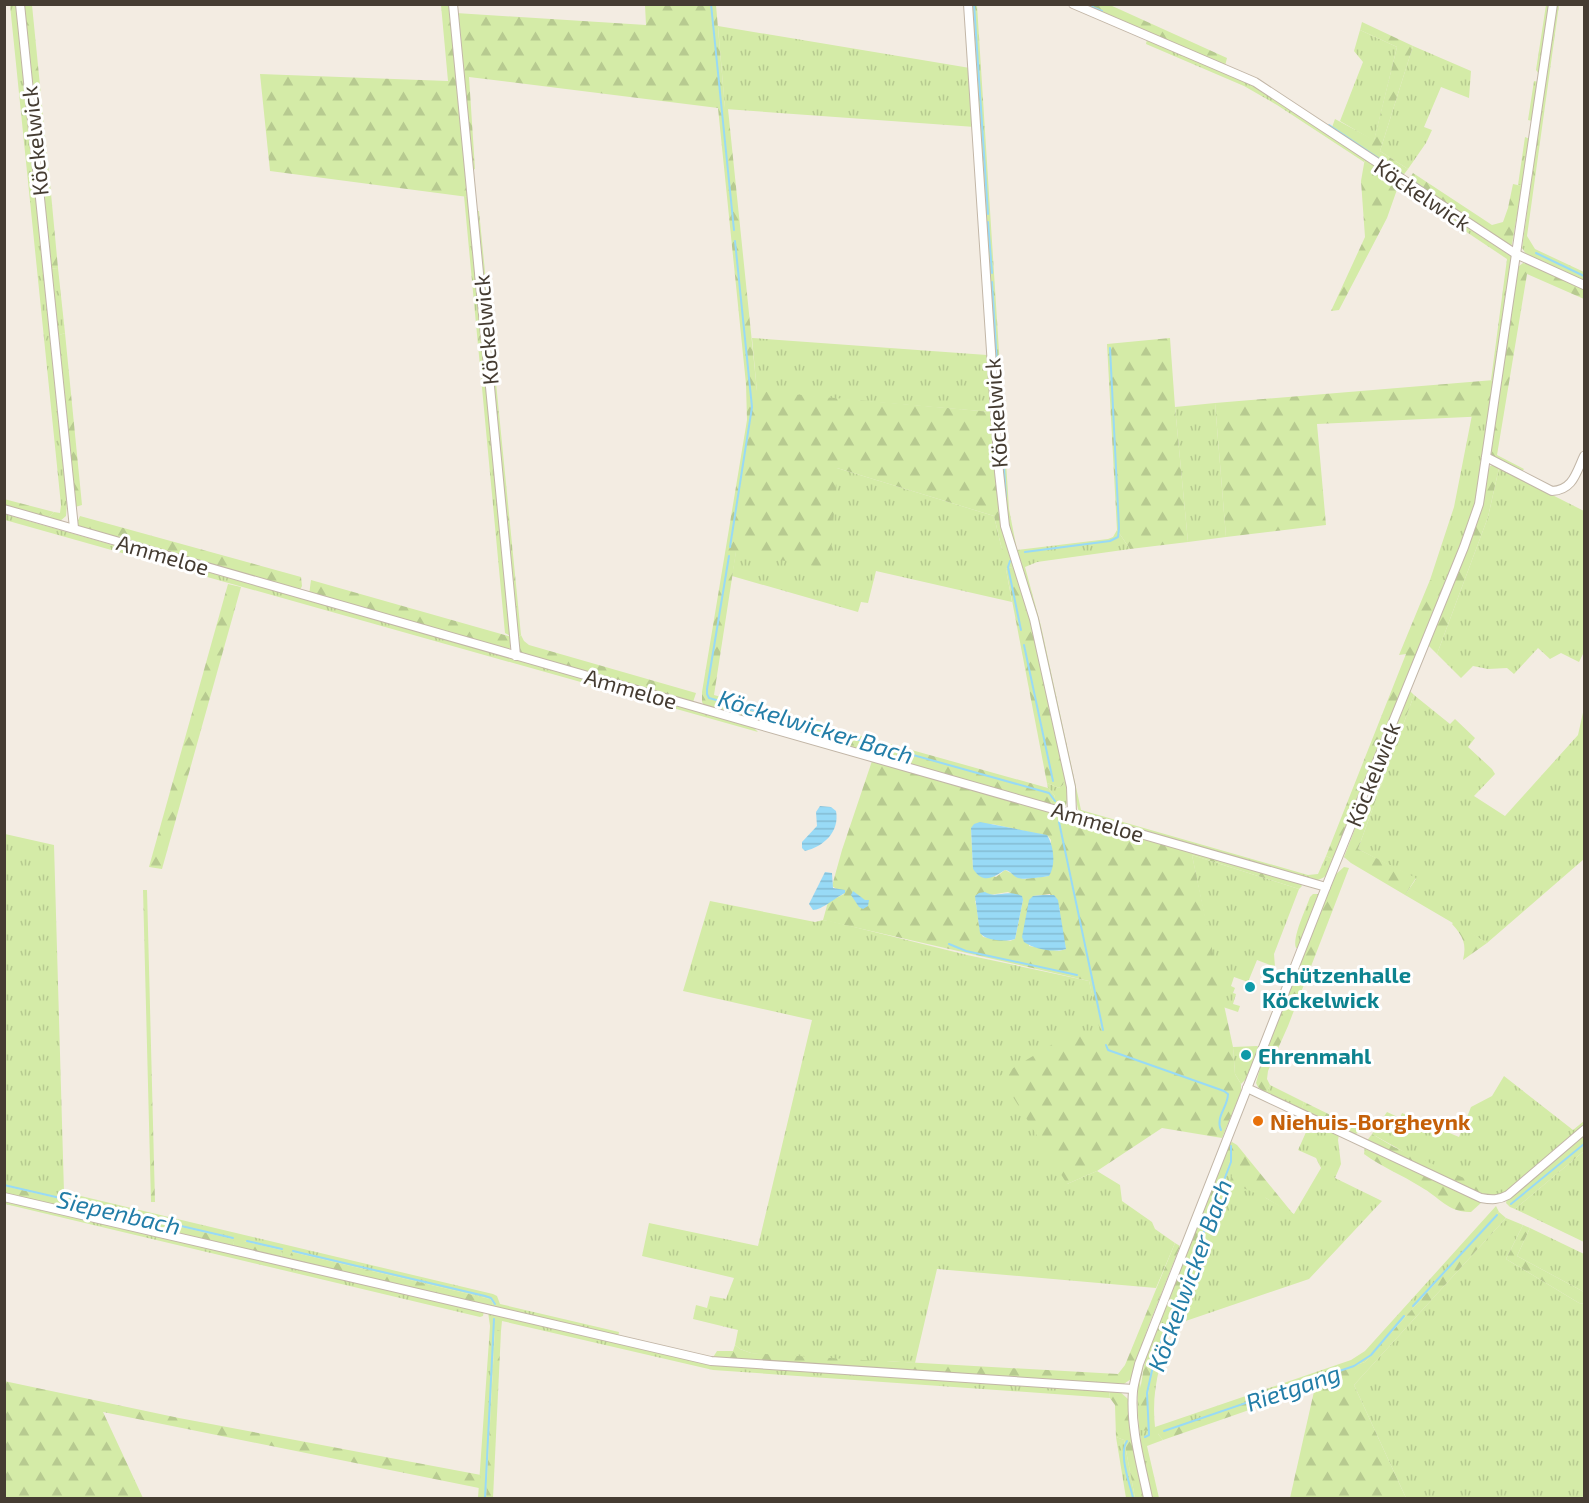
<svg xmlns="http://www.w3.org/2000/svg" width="1589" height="1503" viewBox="0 0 1589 1503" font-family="'Exo 2',sans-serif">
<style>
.grass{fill:url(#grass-tufts)}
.forest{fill:url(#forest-firs);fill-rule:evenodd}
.water{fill:url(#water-rules)}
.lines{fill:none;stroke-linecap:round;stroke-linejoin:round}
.stream{stroke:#98daf6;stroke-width:2}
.minor-casing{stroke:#c2b6a7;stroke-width:10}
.minor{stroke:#fff;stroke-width:8}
.culture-dot{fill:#0f9aa8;stroke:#fff;stroke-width:2}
.food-dot{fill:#e8710a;stroke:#fff;stroke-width:2}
.labels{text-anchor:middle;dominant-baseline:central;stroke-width:6;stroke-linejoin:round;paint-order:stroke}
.street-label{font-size:22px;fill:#453c32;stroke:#fff}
.culture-label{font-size:22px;font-weight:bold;fill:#0d838f;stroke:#fff;text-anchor:start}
.food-label{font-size:22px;font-weight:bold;fill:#c56008;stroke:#fff;text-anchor:start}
.water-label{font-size:24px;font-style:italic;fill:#227da7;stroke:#fff}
</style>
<defs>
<pattern id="grass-tufts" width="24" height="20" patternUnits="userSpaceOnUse" patternTransform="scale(1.5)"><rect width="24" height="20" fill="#d4eba7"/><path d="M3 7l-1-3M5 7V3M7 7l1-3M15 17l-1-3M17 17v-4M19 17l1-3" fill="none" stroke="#b7ca90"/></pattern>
<pattern id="forest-firs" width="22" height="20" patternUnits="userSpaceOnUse" patternTransform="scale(1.5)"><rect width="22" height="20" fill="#d4eba7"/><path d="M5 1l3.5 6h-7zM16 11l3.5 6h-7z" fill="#b7ca90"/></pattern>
<pattern id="water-rules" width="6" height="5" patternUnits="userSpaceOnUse" patternTransform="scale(1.5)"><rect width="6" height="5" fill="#98daf6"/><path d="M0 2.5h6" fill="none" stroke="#84bcd3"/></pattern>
</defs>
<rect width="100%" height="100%" fill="#f3ece2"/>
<!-- grass -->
<g class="grass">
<path d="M 10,5 L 17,5 L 67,503 L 66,516 L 59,522 L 45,521 L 54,512 L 60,513 L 61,505 Z"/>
<path d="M 971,5 L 977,5 L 1009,509 L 1017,550 L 1108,539 L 1113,537 L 1117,530 L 1130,549 L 1037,562 L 1025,567 L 1041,626 L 1081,810 L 1308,875 L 1318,874 L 1326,856 L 1335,860 C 1329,872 1327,879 1313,881 L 1080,813 L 1078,809 L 1037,624 L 1004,512 Z"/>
<path d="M 1546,5 L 1550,5 L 1539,74 L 1536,70 Z"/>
<path d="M 1556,5 L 1559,5 L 1527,236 L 1535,249 L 1584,272 L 1584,282 L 1526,254 L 1522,248 Z"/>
<path d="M 718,26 L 970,68 L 975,127 L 725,109 Z"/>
<path d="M 1360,30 L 1397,47 L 1374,141 L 1340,121 L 1363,62 L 1354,51 Z"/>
<path d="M 1147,39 L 1243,80 L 1274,97 L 1365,158 L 1364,162 L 1277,105 L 1244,86 L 1146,44 Z"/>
<path d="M 1413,46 L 1471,71 L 1469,98 L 1441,87 L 1424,127 L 1432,130 L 1426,143 L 1408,169 L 1380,151 Z"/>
<path d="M 1534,81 L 1539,82 L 1532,121 L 1528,120 Z"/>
<path d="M 44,126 L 50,183 L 38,177 L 34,130 Z"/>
<path d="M 1525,137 L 1530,139 L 1522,186 L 1518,185 Z"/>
<path d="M 464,196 L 468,197 L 512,637 L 505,633 Z"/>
<path d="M 1435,206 L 1512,257 L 1494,380 L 1491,380 L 1507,259 L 1432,209 Z"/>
<path d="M 477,211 L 479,211 L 521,635 L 516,640 L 475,213 Z"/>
<path d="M 58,268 L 65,333 L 54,337 L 47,269 Z"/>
<path d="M 752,338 L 987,355 L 992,412 L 757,392 Z"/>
<path d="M 1215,403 L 1226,537 L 1188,542 L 1175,407 Z"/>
<path d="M 1472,415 L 1489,416 L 1478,493 L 1462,545 L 1447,580 L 1430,580 L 1454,507 Z"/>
<path d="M 837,468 L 994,516 L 1002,550 L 1009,546 L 1015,566 L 1006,569 L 1012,602 L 876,571 L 868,603 L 861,602 L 858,612 L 732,576 L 736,551 Z"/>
<path d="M 1499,468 L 1584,511 L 1584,652 L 1579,662 L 1561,653 L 1550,659 L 1538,648 L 1514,674 L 1507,668 L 1488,669 L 1473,666 L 1461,678 L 1437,654 L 1488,517 Z"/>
<path d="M 4,514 L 753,727 L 758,732 L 5,520 Z"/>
<path d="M 1414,695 L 1450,724 L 1455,719 L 1475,738 L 1468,747 L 1492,769 L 1495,774 L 1474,796 L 1505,816 L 1578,735 L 1584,708 L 1584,859 L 1487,943 L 1405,895 L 1416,879 L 1358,849 Z"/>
<path d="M 1066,773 L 1068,800 L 1065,807 L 1061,808 L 1050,805 L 1055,796 L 1048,788 L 1047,783 L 1059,788 L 1063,785 Z"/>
<path d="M 5,834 L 54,845 L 64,1192 L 493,1294 L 497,1296 L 500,1304 L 619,1332 L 618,1337 L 491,1308 L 493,1303 L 490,1299 L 292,1252 L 290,1255 L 293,1262 L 279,1259 L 282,1255 L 281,1250 L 244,1241 L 243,1250 L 232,1247 L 234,1244 L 232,1239 L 5,1186 Z"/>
<path d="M 1192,855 L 1299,889 L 1274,954 L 1275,967 L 1257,960 L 1248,982 L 1234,977 L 1231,986 L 1235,988 L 1233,993 L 1236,994 L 1233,1004 L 1240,1006 L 1238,1012 L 1223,1007 Z"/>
<path d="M 1313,894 L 1319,894 L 1298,948 L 1296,948 C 1292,937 1306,909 1310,897 Z"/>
<path d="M 710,901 L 815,922 L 823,920 L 830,921 L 967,955 L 1089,981 L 1101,1031 L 1067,1184 L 1097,1171 L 1120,1185 L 1122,1201 L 1152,1222 L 1155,1229 L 1175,1243 L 1156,1288 L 937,1269 L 915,1363 L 887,1361 L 886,1371 L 751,1353 L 740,1349 L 735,1345 L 738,1330 L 693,1319 L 696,1305 L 707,1308 L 710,1296 L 726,1299 L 734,1278 L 642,1256 L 649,1223 L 758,1246 L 812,1020 L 683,991 Z"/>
<path d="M 1257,1046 L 1259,1047 L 1247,1078 L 1241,1084 L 1235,1074 L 1233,1047 Z"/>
<path d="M 1504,1076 L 1573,1130 L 1584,1121 L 1584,1126 L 1512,1188 L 1498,1197 L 1483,1196 L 1372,1134 L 1387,1112 L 1400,1118 L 1402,1113 L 1459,1137 L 1471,1107 L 1492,1096 Z"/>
<path d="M 1270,1085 L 1304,1102 L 1301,1111 L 1266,1094 Z"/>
<path d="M 1311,1121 L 1339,1135 L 1338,1140 L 1341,1164 L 1335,1178 L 1382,1201 L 1309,1279 L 1174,1325 C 1160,1359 1151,1391 1155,1427 L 1351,1360 L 1365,1351 L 1496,1206 L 1499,1212 L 1365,1362 L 1158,1434 L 1163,1440 L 1147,1446 L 1159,1498 L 1152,1498 C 1143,1456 1134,1420 1139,1376 L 1228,1141 L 1232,1142 L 1229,1144 L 1145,1360 L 1140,1383 L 1149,1431 L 1148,1395 L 1152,1368 L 1231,1157 L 1266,1198 L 1294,1214 L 1321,1168 L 1316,1158 L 1298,1150 Z"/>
<path d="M 1584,1151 L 1584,1242 L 1515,1209 Z"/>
<path d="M 5,1199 L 484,1311 L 483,1316 L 480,1317 L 5,1204 Z"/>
<path d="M 1506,1218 L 1523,1225 L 1506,1259 L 1579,1303 L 1584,1304 L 1584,1498 L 1406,1498 L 1354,1385 Z"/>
<path d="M 1530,1228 L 1584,1254 L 1584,1292 L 1517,1256 Z"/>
<path d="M 488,1312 L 706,1362 L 1109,1390 L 1110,1398 L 713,1370 L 502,1321 L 501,1331 L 495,1330 L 486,1498 L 478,1498 L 490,1326 Z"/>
<path d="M 1116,1437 L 1124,1440 L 1135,1498 L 1126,1498 Z"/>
</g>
<!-- forest -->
<g class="forest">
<path d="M 21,5 L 32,5 L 44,126 L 34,130 Z"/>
<path d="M 441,5 L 450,5 L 468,197 L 270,171 L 260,74 L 448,81 Z"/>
<path d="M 645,5 L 716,5 L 725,108 L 728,109 L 757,391 L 992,412 L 1009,546 L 1007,550 L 1002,550 L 994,516 L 837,468 L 830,569 L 736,552 L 714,695 L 1048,788 L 1055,796 L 1050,805 L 706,708 L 702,702 L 702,692 L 747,420 L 746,384 L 718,108 L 469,77 L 475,169 L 471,171 L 456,13 L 646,25 Z"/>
<path d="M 1080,5 L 1110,5 L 1227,58 L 1225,66 Z"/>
<path d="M 1362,22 L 1413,46 L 1380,151 L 1408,169 L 1402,177 L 1331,130 L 1335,119 L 1374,140 L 1397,47 L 1360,30 Z"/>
<path d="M 1365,158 L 1400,181 L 1387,218 L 1339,310 L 1331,311 L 1365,237 L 1361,181 Z"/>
<path d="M 1413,173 L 1492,225 L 1503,222 L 1508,208 L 1513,184 L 1522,186 L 1512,244 L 1511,246 L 1408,181 Z"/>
<path d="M 38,177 L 50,183 L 58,268 L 47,269 Z"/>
<path d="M 1523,263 L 1529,264 L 1584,288 L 1584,299 L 1527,274 L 1497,455 L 1524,469 L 1521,473 L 1495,459 L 1491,454 L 1517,271 L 1519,266 Z"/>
<path d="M 65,333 L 82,505 L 72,508 L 54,337 Z"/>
<path d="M 1170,338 L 1175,407 L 1188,542 L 1130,549 L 1117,530 L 1107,344 Z"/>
<path d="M 1494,380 L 1489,416 L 1317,424 L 1326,525 L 1226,537 L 1215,403 Z"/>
<path d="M 1493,465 L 1499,468 L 1488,517 L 1437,654 L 1428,645 L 1477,523 C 1483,504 1483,484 1490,466 Z"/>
<path d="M 4,499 L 54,512 L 45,521 L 5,510 Z"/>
<path d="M 80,516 L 301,577 L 302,586 L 299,592 L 75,527 Z"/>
<path d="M 1015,566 L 1032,618 L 1066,773 L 1063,785 L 1059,788 L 1047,783 L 1006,569 Z"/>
<path d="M 311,580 L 512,637 L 510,648 L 507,651 L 309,595 Z"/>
<path d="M 1430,580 L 1447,580 L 1335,860 L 1326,856 L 1406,654 L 1399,655 Z"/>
<path d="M 228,584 L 241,587 L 162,869 L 149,867 Z"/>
<path d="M 521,635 L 524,641 L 529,645 L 696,693 L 692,705 L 522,655 L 518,650 L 516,640 Z"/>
<path d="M 1409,690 L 1414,695 L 1358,849 L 1416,878 L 1405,895 L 1351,863 L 1344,857 Z"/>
<path d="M 872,761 L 1299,882 L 1302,886 L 1299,889 L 1192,855 L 1233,1047 L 1235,1074 L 1241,1084 L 1241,1092 L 1222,1138 L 1162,1128 L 1097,1171 L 1067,1184 L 1000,1076 L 1071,1033 L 1100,1031 L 1089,981 L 823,920 L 828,902 L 844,894 L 832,886 L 842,850 ZM 992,824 L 1048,836 L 1051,840 L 1049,876 L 1023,879 L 1005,870 L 996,877 L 973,869 L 971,828 ZM 1008,892 L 1023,900 L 1015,939 L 1010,941 L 983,937 C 977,928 979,912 975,901 L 990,895 ZM 1050,894 L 1060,910 L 1060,923 L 1066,949 L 1059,951 L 1029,946 L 1033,896 Z"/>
<path d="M 1344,867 L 1349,868 L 1288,1026 L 1268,1071 L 1267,1079 L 1270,1085 L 1266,1094 L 1258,1087 L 1256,1083 L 1263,1057 L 1335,875 Z"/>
<path d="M 143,890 L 147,890 L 155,1202 L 151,1202 Z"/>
<path d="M 1454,922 L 1487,943 L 1463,960 C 1467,944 1463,936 1452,924 Z"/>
<path d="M 1304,1102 L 1363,1131 L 1353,1135 L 1301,1111 Z"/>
<path d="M 1584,1132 L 1584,1151 L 1515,1209 L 1510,1207 L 1506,1203 L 1507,1199 Z"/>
<path d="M 1372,1134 L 1394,1147 L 1482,1186 L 1483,1196 L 1366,1142 Z"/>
<path d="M 1232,1142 L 1237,1145 L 1294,1215 L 1266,1198 L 1230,1182 L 1235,1164 L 1231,1158 L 1152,1368 L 1148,1395 L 1149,1431 L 1140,1430 L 1139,1397 L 1145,1360 L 1229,1144 Z"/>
<path d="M 1365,1146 L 1482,1202 L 1471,1212 C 1449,1213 1439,1197 1421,1187 C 1402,1175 1382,1167 1364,1154 Z"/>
<path d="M 5,1186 L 233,1239 L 234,1244 L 232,1247 L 5,1195 Z"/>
<path d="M 1499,1212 L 1506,1218 L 1354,1385 L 1406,1498 L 1290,1498 L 1315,1387 L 1163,1440 L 1158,1434 L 1160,1431 L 1365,1362 Z"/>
<path d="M 1523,1225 L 1530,1228 L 1517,1256 L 1584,1292 L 1584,1304 L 1579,1303 L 1506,1259 Z"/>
<path d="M 244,1241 L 281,1250 L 282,1255 L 279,1259 L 243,1250 L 242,1245 Z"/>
<path d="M 1175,1243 L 1180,1246 L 1147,1330 L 1131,1379 L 1121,1386 L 886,1371 L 886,1361 L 1118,1374 L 1125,1365 Z"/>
<path d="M 292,1252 L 490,1299 L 493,1303 L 491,1308 L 293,1262 L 290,1255 Z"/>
<path d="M 495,1329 L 501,1331 L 493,1498 L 486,1498 Z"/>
<path d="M 735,1345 L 740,1349 L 751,1353 L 879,1361 L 876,1371 L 712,1359 L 717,1351 L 733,1351 Z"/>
<path d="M 4,1381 L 179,1418 L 481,1475 L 479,1488 L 103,1412 L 143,1498 L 5,1498 Z"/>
<path d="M 1109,1390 L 1119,1391 L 1128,1399 L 1130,1423 L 1144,1498 L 1135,1498 L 1124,1440 L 1116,1437 L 1115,1405 L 1110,1398 Z"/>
</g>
<!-- water -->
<g class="water">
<path d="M 820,806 L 831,807 L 836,811 C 840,832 823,847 805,851 L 802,848 L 802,842 L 817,826 L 816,812 Z"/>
<path d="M 980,822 L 1047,835 C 1054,846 1056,865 1049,876 C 1043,877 1024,880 1018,878 C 1012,876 1012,871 1005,870 C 993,877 984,885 973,869 L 971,828 L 974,824 Z"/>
<path d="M 825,872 L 832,873 L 833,888 L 845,890 L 845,893 C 836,897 822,910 813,910 L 809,904 Z"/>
<path d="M 853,891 L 865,900 L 869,900 L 868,906 L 863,909 L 859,907 L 851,895 Z"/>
<path d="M 985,892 C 996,899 1005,889 1022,896 L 1023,900 L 1015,939 C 1005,942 986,941 980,933 L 975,896 L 979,893 Z"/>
<path d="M 1043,895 L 1054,895 L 1058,900 L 1066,949 C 1054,953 1034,949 1024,942 L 1022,937 L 1029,900 L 1033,896 Z"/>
</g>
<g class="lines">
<!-- stream -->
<g class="stream">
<path d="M 711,4 L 734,230"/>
<path d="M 974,4 L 988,214"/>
<path d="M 1085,4 L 1102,11"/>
<path d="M 1329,125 L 1402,174"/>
<path d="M 1411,180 L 1436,197"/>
<path d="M 988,222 L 992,273"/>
<path d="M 1536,253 L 1584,276"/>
<path d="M 992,282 L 1001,429"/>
<path d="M 1002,438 L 1006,498"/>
<path d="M 730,547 L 752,407 L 735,241"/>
<path d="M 1025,552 L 1110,541 L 1118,537 L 1119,528 L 1110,348"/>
<path d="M 729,556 L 707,689 L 707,694 L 709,698 L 1049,793 L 1055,801"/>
<path d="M 1010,561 L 1008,567 L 1021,630"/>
<path d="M 1024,645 L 1053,781"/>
<path d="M 1059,822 L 1103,1030"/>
<path d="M 949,944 L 966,951 L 1077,975"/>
<path d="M 1106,1045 L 1108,1050 L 1224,1091 L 1228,1094 C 1228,1107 1215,1117 1221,1130"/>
<path d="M 4,1185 L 233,1238"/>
<path d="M 1511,1204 L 1584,1144"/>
<path d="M 247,1241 L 282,1249"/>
<path d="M 293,1251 L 485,1296 L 491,1298 L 495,1304"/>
<path d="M 1413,1306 L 1497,1215"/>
<path d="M 1164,1431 L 1354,1366 L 1371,1355 L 1404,1316"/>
<path d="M 1145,1437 L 1149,1435 L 1147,1393 L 1155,1357 L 1231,1162 L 1231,1146"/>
<path d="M 1127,1441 C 1118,1453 1130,1484 1133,1498"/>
<path d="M 485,1498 L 494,1319"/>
</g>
<!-- minor casing -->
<g class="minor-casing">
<g id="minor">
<path d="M 20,4 L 74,528"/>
<path d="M 453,4 L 516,656"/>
<path d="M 968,4 L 999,472 L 1005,526 L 1034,619 L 1071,787 L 1072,814"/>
<path d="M 1073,4 L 1255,82 L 1516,254 L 1553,4"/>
<path d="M 1486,457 L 1552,491 C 1573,490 1576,473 1584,456"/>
<path d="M 4,509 L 1326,887"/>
<path d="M 1247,1088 L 1481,1198 C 1492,1200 1499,1200 1508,1195 L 1584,1130"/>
<path d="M 4,1197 L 711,1361 L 1133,1389"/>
<path d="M 1148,1498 C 1141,1464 1130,1427 1133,1391 C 1134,1382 1137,1373 1139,1364 L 1326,887 L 1464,547 L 1479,504 L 1516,254 L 1584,285"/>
</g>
</g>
<!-- minor -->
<use href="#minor" class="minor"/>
</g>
<!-- markers -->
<g class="culture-dot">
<circle cx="1250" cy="987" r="6"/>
<circle cx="1246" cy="1055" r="6"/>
</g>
<circle class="food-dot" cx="1258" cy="1121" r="6"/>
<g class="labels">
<!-- street labels -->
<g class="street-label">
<text transform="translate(34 141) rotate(-96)">Köckelwick</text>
<text transform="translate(1423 194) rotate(34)">Köckelwick</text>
<text transform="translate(485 330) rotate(-95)">Köckelwick</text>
<text transform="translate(995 413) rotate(-94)">Köckelwick</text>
<text transform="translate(163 554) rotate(16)">Ammeloe</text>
<text transform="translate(631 688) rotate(16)">Ammeloe</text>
<text transform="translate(1372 774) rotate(-68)">Köckelwick</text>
<text transform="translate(1098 821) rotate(16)">Ammeloe</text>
</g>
<!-- culture labels -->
<g class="culture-label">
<text x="1262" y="974">Schützenhalle<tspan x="1262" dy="25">Köckelwick</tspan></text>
<text x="1258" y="1055">Ehrenmahl</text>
</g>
<!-- food labels -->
<g class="food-label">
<text x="1270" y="1121">Niehuis-Borgheynk</text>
</g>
<!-- water labels -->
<g class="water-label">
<text transform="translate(816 726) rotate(17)">Köckelwicker Bach</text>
<text transform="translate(119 1212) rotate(13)">Siepenbach</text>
<text transform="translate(1189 1275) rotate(-70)">Köckelwicker Bach</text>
<text transform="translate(1293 1387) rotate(-19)">Rietgang</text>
</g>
</g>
<!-- border -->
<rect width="1589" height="1503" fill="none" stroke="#453c32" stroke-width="12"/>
</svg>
